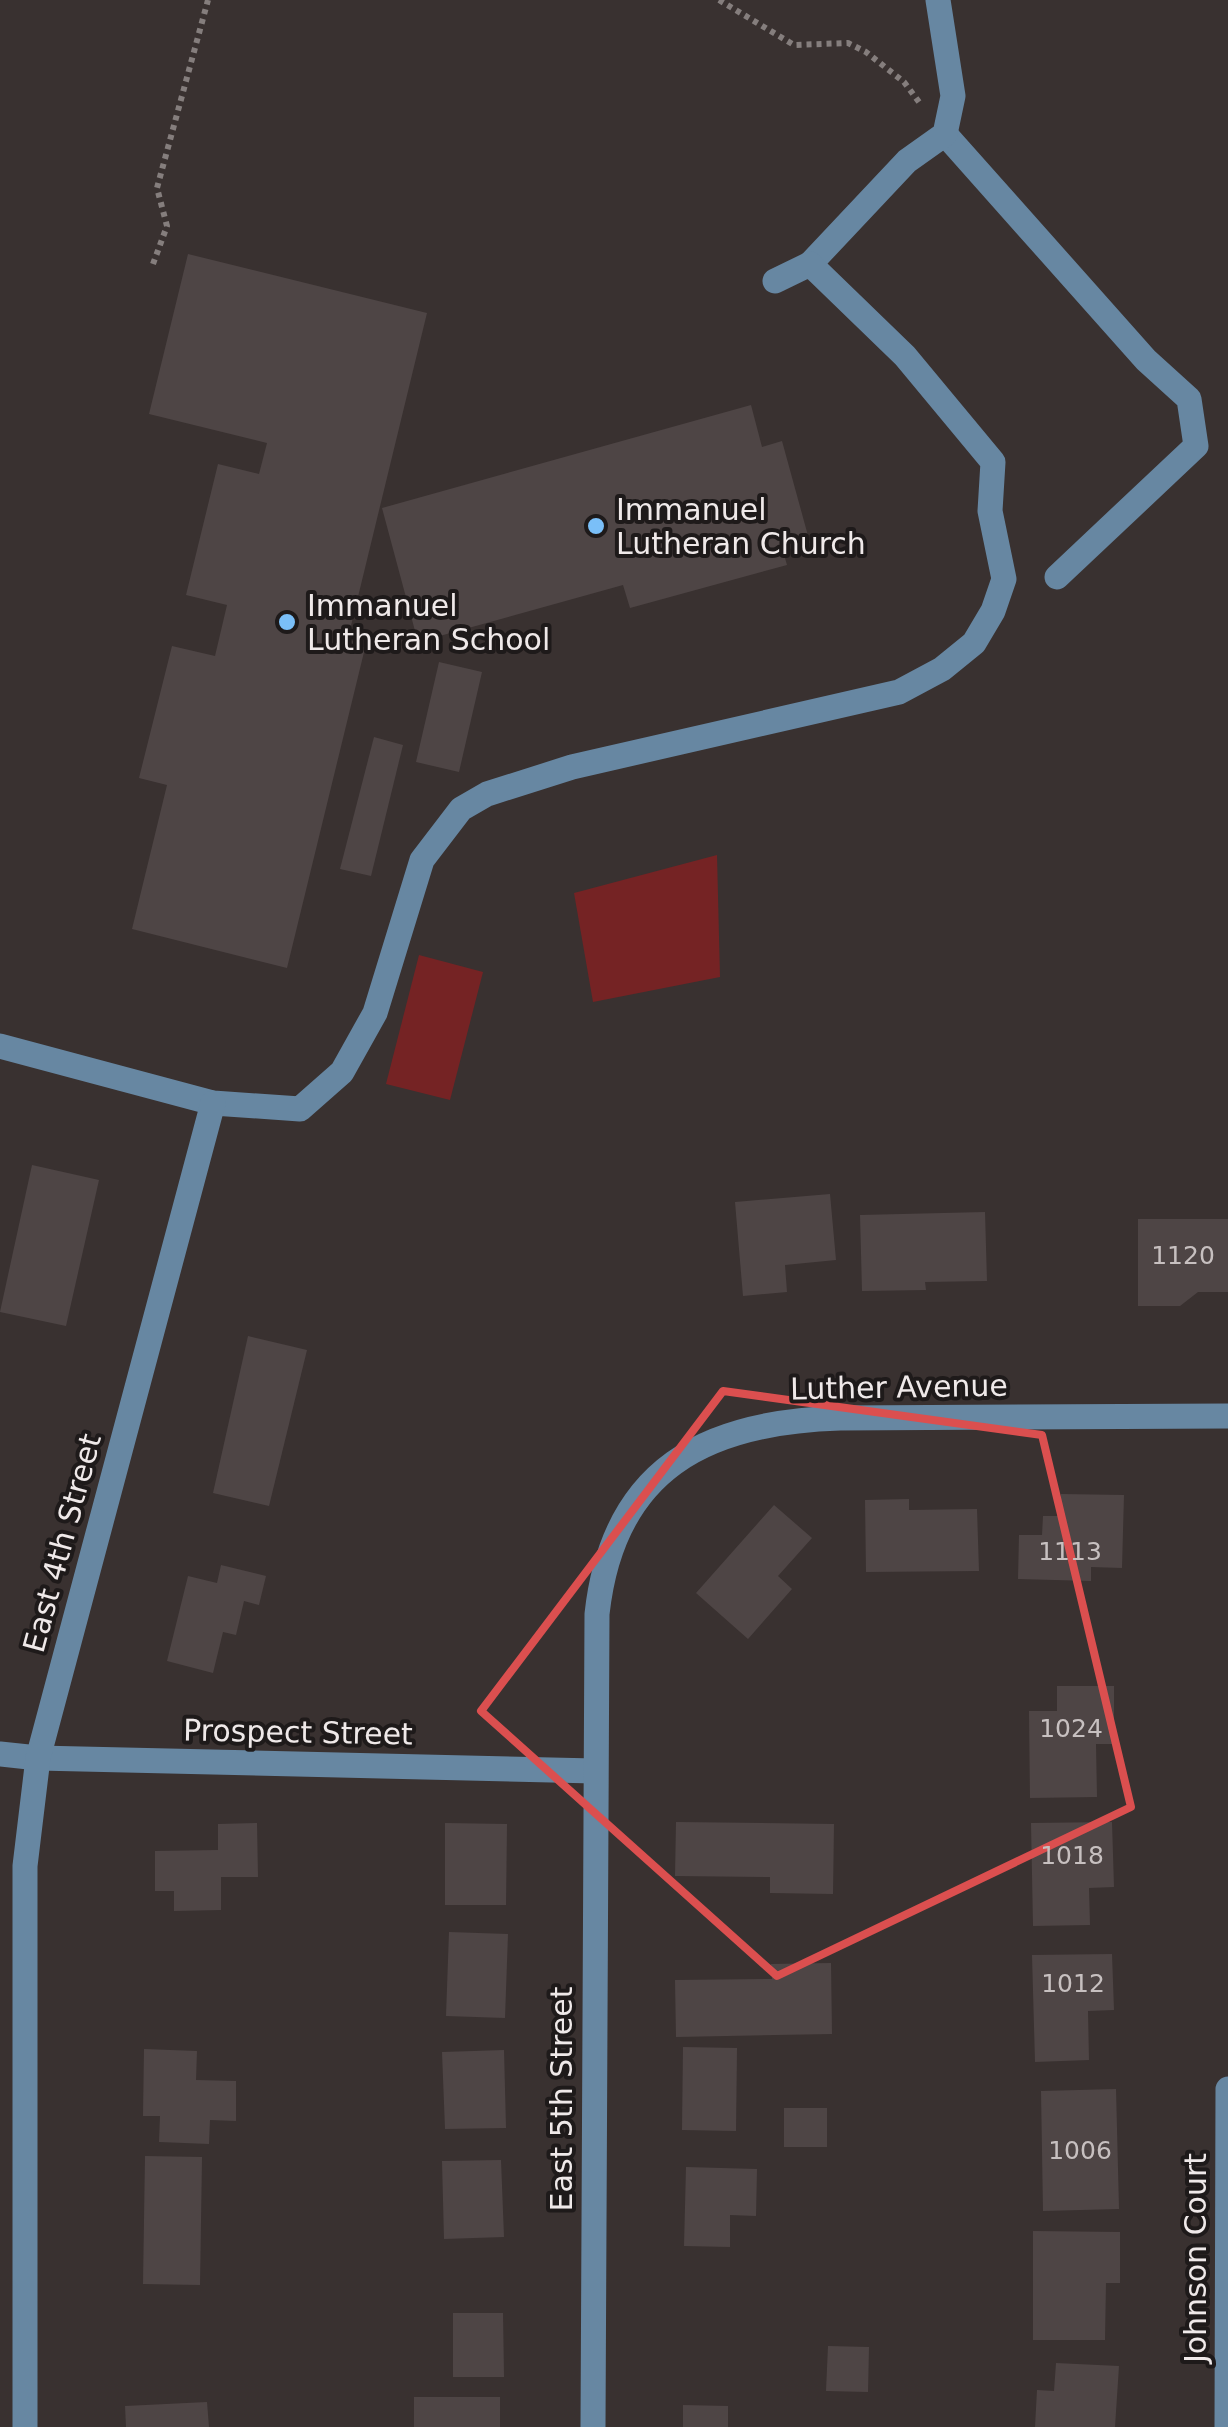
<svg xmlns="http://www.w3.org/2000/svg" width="1228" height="2427" viewBox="0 0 1228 2427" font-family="'DejaVu Sans',sans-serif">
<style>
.green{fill:#752324}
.building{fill:#4e4545}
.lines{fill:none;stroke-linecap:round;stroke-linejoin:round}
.path{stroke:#857e7d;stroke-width:6;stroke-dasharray:5 5;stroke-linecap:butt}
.minor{stroke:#6787a2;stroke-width:25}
.marked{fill:none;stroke:#db4f4f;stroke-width:8;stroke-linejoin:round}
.poi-dot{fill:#7abff8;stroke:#1e1a1a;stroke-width:4}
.labels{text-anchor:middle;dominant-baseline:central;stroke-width:8;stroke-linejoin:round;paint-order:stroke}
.number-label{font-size:25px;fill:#c7c0c0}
.poi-label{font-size:30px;fill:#efe9e9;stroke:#1e1a1a;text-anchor:start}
.street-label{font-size:30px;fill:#efe9e9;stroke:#1e1a1a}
</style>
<rect width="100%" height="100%" fill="#393130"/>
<!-- green -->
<g class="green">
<path d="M 717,855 L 720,977 L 593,1002 L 574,893 Z"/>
<path d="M 419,955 L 483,972 L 450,1100 L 386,1084 Z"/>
</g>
<!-- building -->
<g class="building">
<path d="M 188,254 L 427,313 L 348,638 L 365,648 L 287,968 L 132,929 L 167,785 L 139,778 L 172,646 L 215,656 L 227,605 L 186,595 L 218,464 L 259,474 L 267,443 L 149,414 Z"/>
<path d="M 751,405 L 762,447 L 782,441 L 810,543 L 783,551 L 787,565 L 630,608 L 623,585 L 418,642 L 382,508 Z"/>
<path d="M 439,662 L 482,672 L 459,772 L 416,762 Z"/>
<path d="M 374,737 L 403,745 L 371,876 L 340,869 Z"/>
<path d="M 32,1165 L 99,1180 L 66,1326 L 0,1312 Z"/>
<path d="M 830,1194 L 836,1260 L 785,1265 L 787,1292 L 743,1296 L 735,1202 Z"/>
<path d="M 985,1212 L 987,1281 L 925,1282 L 926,1290 L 862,1291 L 860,1215 Z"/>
<path d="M 1138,1219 L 1228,1219 L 1228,1292 L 1198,1292 L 1180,1306 L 1138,1306 Z"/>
<path d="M 248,1336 L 307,1350 L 269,1506 L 213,1493 Z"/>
<path d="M 1061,1494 L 1124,1495 L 1122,1568 L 1091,1567 L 1091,1581 L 1018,1579 L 1019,1535 L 1042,1535 L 1043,1516 L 1061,1516 Z"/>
<path d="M 909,1499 L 909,1510 L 977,1509 L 979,1571 L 866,1572 L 865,1500 Z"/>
<path d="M 774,1505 L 812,1538 L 778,1576 L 792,1589 L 748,1639 L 696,1593 Z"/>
<path d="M 221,1565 L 266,1576 L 259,1605 L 244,1601 L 236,1635 L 223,1632 L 213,1673 L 167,1661 L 188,1576 L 217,1583 Z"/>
<path d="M 1057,1686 L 1114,1686 L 1114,1744 L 1096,1744 L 1097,1797 L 1030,1798 L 1029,1711 L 1057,1711 Z"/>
<path d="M 676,1822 L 834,1824 L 833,1894 L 770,1893 L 770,1877 L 675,1876 Z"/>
<path d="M 1112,1822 L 1114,1887 L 1089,1888 L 1090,1925 L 1033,1926 L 1031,1823 Z"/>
<path d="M 257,1823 L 258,1877 L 221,1877 L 221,1910 L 174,1911 L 174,1891 L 155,1891 L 155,1851 L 218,1850 L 218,1824 Z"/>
<path d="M 445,1823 L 507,1824 L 506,1905 L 445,1905 Z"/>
<path d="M 449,1932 L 508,1934 L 505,2018 L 446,2016 Z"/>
<path d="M 1112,1954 L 1114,2010 L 1088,2011 L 1089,2060 L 1035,2062 L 1032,1955 Z"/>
<path d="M 831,1963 L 832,2034 L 676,2037 L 675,1980 L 772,1979 L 771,1964 Z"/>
<path d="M 683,2047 L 737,2048 L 736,2131 L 682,2130 Z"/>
<path d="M 144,2049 L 197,2051 L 196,2080 L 236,2081 L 236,2121 L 210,2120 L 209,2144 L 159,2142 L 160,2116 L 143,2116 Z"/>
<path d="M 504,2050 L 506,2128 L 445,2129 L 442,2052 Z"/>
<path d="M 1116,2089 L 1119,2209 L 1043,2211 L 1041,2091 Z"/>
<rect x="784" y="2108" width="43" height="39"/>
<path d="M 145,2156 L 202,2157 L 200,2285 L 143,2284 Z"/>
<path d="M 501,2160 L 504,2237 L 444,2239 L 442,2161 Z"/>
<path d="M 686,2167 L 757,2169 L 756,2216 L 730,2215 L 730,2247 L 684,2246 Z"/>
<path d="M 1033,2231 L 1120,2232 L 1120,2283 L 1106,2283 L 1105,2340 L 1033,2340 Z"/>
<path d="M 453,2313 L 503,2313 L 504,2377 L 453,2377 Z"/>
<path d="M 828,2346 L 869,2347 L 868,2392 L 826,2391 Z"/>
<path d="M 1056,2363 L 1119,2366 L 1115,2427 L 1035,2427 L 1037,2390 L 1054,2391 Z"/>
<rect x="414" y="2397" width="86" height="30"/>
<path d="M 207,2402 L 209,2427 L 126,2427 L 125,2406 Z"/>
<path d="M 683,2405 L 728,2406 L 728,2427 L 683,2427 Z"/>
</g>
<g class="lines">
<!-- path -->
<g class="path">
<path d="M 719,0 L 794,45 L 848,43 L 866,52 L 904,82 L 919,102"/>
<path d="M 153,264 L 167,226 L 157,188 L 208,0"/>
</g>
<!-- minor -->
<g class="minor">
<path d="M 945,134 L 1146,360 L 1189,399 L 1196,446 L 1057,577"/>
<path d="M 810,264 L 907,161 L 945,134 L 953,96 L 938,0"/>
<path d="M 0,1046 L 213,1103 L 300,1109 L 342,1072 L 375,1013 L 422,860 L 461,809 L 487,794 L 572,767 L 899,692 L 942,669 L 974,643 L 993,611 L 1004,579 L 990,511 L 993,462 L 905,356 L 810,264 L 775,281"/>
<path d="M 0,1754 L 38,1758 L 595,1771"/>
<path d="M 25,2427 L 25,1866 L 38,1758 L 213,1103"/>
<path d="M 593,2427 L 597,1614 C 613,1468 706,1422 840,1418 L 1228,1416"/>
<path d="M 1227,2427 L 1228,2089"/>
</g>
</g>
<!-- marked area -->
<path class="marked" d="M 723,1391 L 1042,1435 L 1131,1807 L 777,1976 L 481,1711 Z"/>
<!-- markers -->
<g class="poi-dot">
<circle cx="596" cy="526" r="10"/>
<circle cx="287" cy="622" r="10"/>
</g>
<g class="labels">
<!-- number labels -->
<g class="number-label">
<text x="1183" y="1255">1120</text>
<text x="1070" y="1551">1113</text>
<text x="1071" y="1728">1024</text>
<text x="1072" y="1855">1018</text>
<text x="1073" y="1983">1012</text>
<text x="1080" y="2150">1006</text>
</g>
<!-- poi labels -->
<g class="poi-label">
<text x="616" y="509">Immanuel<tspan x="616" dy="34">Lutheran Church</tspan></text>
<text x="307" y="605">Immanuel<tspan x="307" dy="34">Lutheran School</tspan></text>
</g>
<!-- street labels -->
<g class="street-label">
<text transform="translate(899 1387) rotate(-1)">Luther Avenue</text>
<text transform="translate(62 1543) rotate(-75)">East 4th Street</text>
<text transform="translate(298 1732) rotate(1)">Prospect Street</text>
<text transform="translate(561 2099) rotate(-90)">East 5th Street</text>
<text transform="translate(1195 2258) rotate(-90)">Johnson Court</text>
</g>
</g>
</svg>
